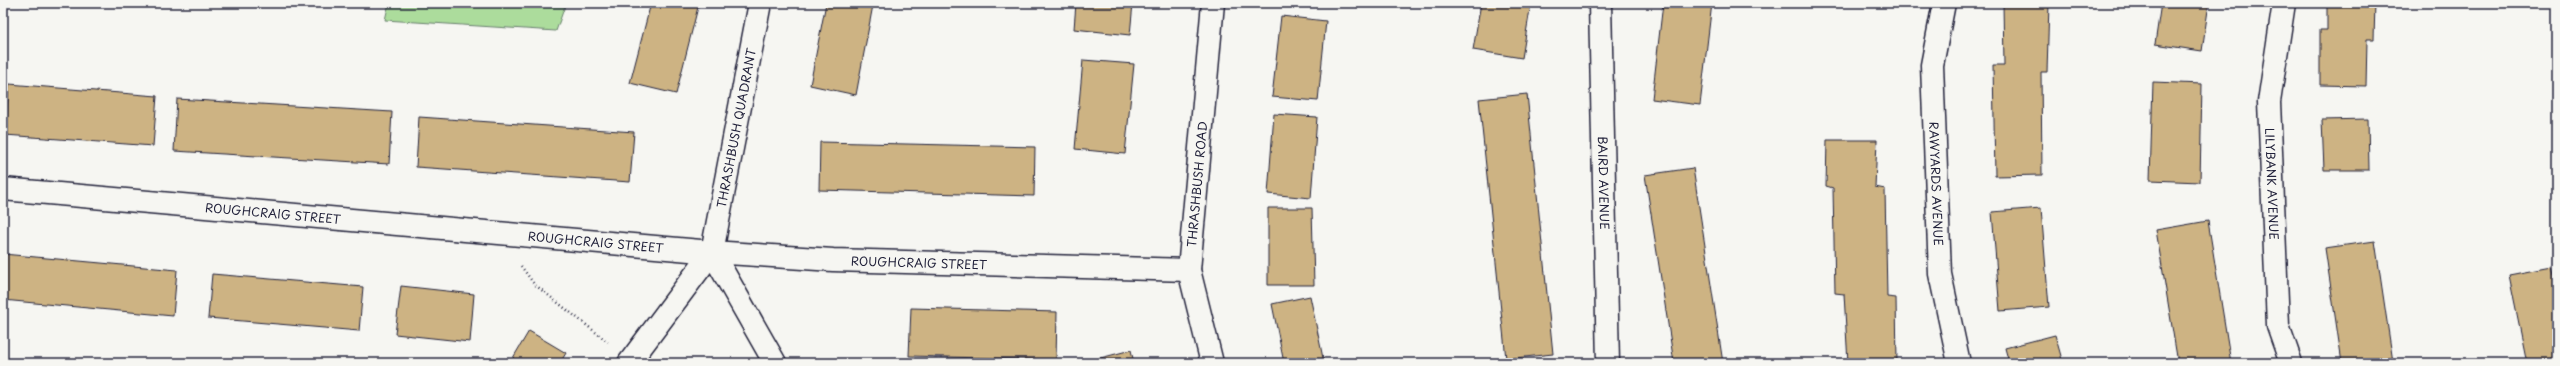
<svg xmlns="http://www.w3.org/2000/svg" width="2560" height="366" viewBox="0 0 2560 366" font-family="'Playpen Sans',sans-serif">
<style>
.green{fill:#acdc9c;stroke:#677f6c}
.building{fill:#cdb383;stroke:#22223b}
.lines{fill:none;stroke-linecap:round;stroke-linejoin:round}
.minor-casing{stroke:#22223b;stroke-width:25}
.path{stroke:#22223b;stroke-width:2.5;stroke-dasharray:1 3;stroke-linecap:butt}
.minor{stroke:#f6f6f2;stroke-width:22}
.labels{text-anchor:middle;dominant-baseline:central;stroke-width:3;stroke-linejoin:round;paint-order:stroke}
.street-label{font-size:12px;fill:#22223b;stroke:#f6f6f2}
</style>
<rect width="100%" height="100%" fill="#f6f6f2"/>
<filter id="ink" filterUnits="userSpaceOnUse"><feTurbulence type="fractalNoise" baseFrequency=".025" numOctaves="2"/><feDisplacementMap in="SourceGraphic" scale="8" xChannelSelector="R" yChannelSelector="G"/><feConvolveMatrix kernelMatrix="1 2 1 2 8 2 1 2 1" color-interpolation-filters="sRGB"/></filter>
<g filter="url(#ink)">
<!-- green -->
<path class="green" d="M 389,3 L 566,3 L 556,31 L 385,20 Z"/>
<!-- building -->
<g class="building">
<path d="M 651,3 L 699,3 L 676,94 L 630,83 Z"/>
<path d="M 826,3 L 873,5 L 856,95 L 810,85 Z"/>
<path d="M 1076,3 L 1133,3 L 1130,35 L 1074,29 Z"/>
<path d="M 1309,3 L 1328,3 L 1328,5 Z"/>
<path d="M 1481,3 L 1531,3 L 1522,58 L 1473,50 Z"/>
<path d="M 1663,3 L 1712,3 L 1700,105 L 1652,99 Z"/>
<path d="M 2003,3 L 2049,3 L 2047,72 L 2041,72 L 2042,175 L 1995,176 L 1993,65 L 2004,65 Z"/>
<path d="M 2161,3 L 2209,3 L 2202,51 L 2155,44 Z"/>
<path d="M 2327,3 L 2375,3 L 2374,39 L 2367,39 L 2366,86 L 2320,85 L 2320,30 L 2327,30 Z"/>
<path d="M 1281,16 L 1326,21 L 1318,101 L 1272,97 Z"/>
<path d="M 1083,60 L 1134,64 L 1125,154 L 1075,149 Z"/>
<path d="M 2153,82 L 2202,84 L 2200,182 L 2150,180 Z"/>
<path d="M 9,84 L 157,96 L 153,146 L 5,135 Z"/>
<path d="M 1527,94 L 1553,354 L 1506,359 L 1479,99 Z"/>
<path d="M 177,99 L 392,112 L 389,164 L 174,151 Z"/>
<path d="M 1274,114 L 1317,117 L 1311,198 L 1268,194 Z"/>
<path d="M 419,117 L 634,132 L 630,182 L 416,167 Z"/>
<path d="M 2368,119 L 2369,170 L 2324,170 L 2322,120 Z"/>
<path d="M 1827,140 L 1877,140 L 1875,187 L 1885,189 L 1887,297 L 1896,298 L 1897,363 L 1848,363 L 1844,294 L 1835,293 L 1833,188 L 1826,186 Z"/>
<path d="M 820,142 L 1035,147 L 1034,196 L 819,190 Z"/>
<path d="M 1693,168 L 1723,363 L 1674,363 L 1645,175 Z"/>
<path d="M 1268,208 L 1312,208 L 1314,285 L 1268,285 Z"/>
<path d="M 2041,208 L 2049,307 L 2000,311 L 1992,212 Z"/>
<path d="M 2208,221 L 2231,363 L 2178,363 L 2156,230 Z"/>
<path d="M 2375,241 L 2393,362 L 2342,363 L 2325,248 Z"/>
<path d="M 3,254 L 177,270 L 173,316 L 3,300 Z"/>
<path d="M 2551,267 L 2557,290 L 2557,363 L 2527,363 L 2509,275 Z"/>
<path d="M 212,274 L 363,287 L 359,331 L 208,318 Z"/>
<path d="M 401,286 L 474,294 L 470,342 L 395,334 Z"/>
<path d="M 1310,296 L 1324,363 L 1284,363 L 1272,304 Z"/>
<path d="M 911,308 L 1057,312 L 1056,360 L 909,356 Z"/>
<path d="M 529,331 L 566,353 L 560,363 L 510,363 Z"/>
<path d="M 2055,335 L 2063,363 L 2009,363 L 2005,348 Z"/>
<path d="M 1131,350 L 1134,363 L 1090,363 L 1089,361 Z"/>
</g>
<g class="lines">
<!-- minor casing -->
<g class="minor-casing">
<g id="minor">
<path id="s1" d="M 1600,3 L 1608,363"/>
<path id="s2" d="M 1944,3 L 1932,65 L 1940,274 L 1959,363"/>
<path id="s3" d="M 2284,3 L 2269,102 L 2278,326 L 2291,363"/>
<path id="s4" d="M 3,189 L 712,252 L 833,260 L 1189,270"/>
<path d="M 712,252 L 775,363"/>
<path id="s5" d="M 629,363 L 712,252 L 760,3"/>
<path id="s6" d="M 1212,363 L 1189,270 L 1213,3"/>
</g>
</g>
<!-- path -->
<path class="path" d="M 521,266 L 534,284 L 608,342"/>
<!-- minor -->
<use href="#minor" class="minor"/>
</g>
</g>
<g class="labels">
<!-- street labels -->
<g class="street-label">
<text stroke="none"><textPath href="#s5" startOffset="265">THRASHBUSH QUADRANT</textPath></text>
<text stroke="none"><textPath href="#s1" startOffset="180">BAIRD AVENUE</textPath></text>
<text stroke="none"><textPath href="#s2" startOffset="182">RAWYARDS AVENUE</textPath></text>
<text stroke="none"><textPath href="#s6" startOffset="182">THRASHBUSH ROAD</textPath></text>
<text stroke="none"><textPath href="#s3" startOffset="182">LILYBANK AVENUE</textPath></text>
<text stroke="none"><textPath href="#s4" startOffset="271">ROUGHCRAIG STREET</textPath></text>
<text stroke="none"><textPath href="#s4" startOffset="595">ROUGHCRAIG STREET</textPath></text>
<text stroke="none"><textPath href="#s4" startOffset="919">ROUGHCRAIG STREET</textPath></text>
</g>
</g>
<!-- margin -->
<rect width="2560" height="366" fill="none" stroke="#f6f6f2" stroke-width="16"/>
<rect x="8" y="8" width="2544" height="350" fill="none" stroke="#22223b" stroke-width="1.5" filter="url(#ink)"/>
</svg>
